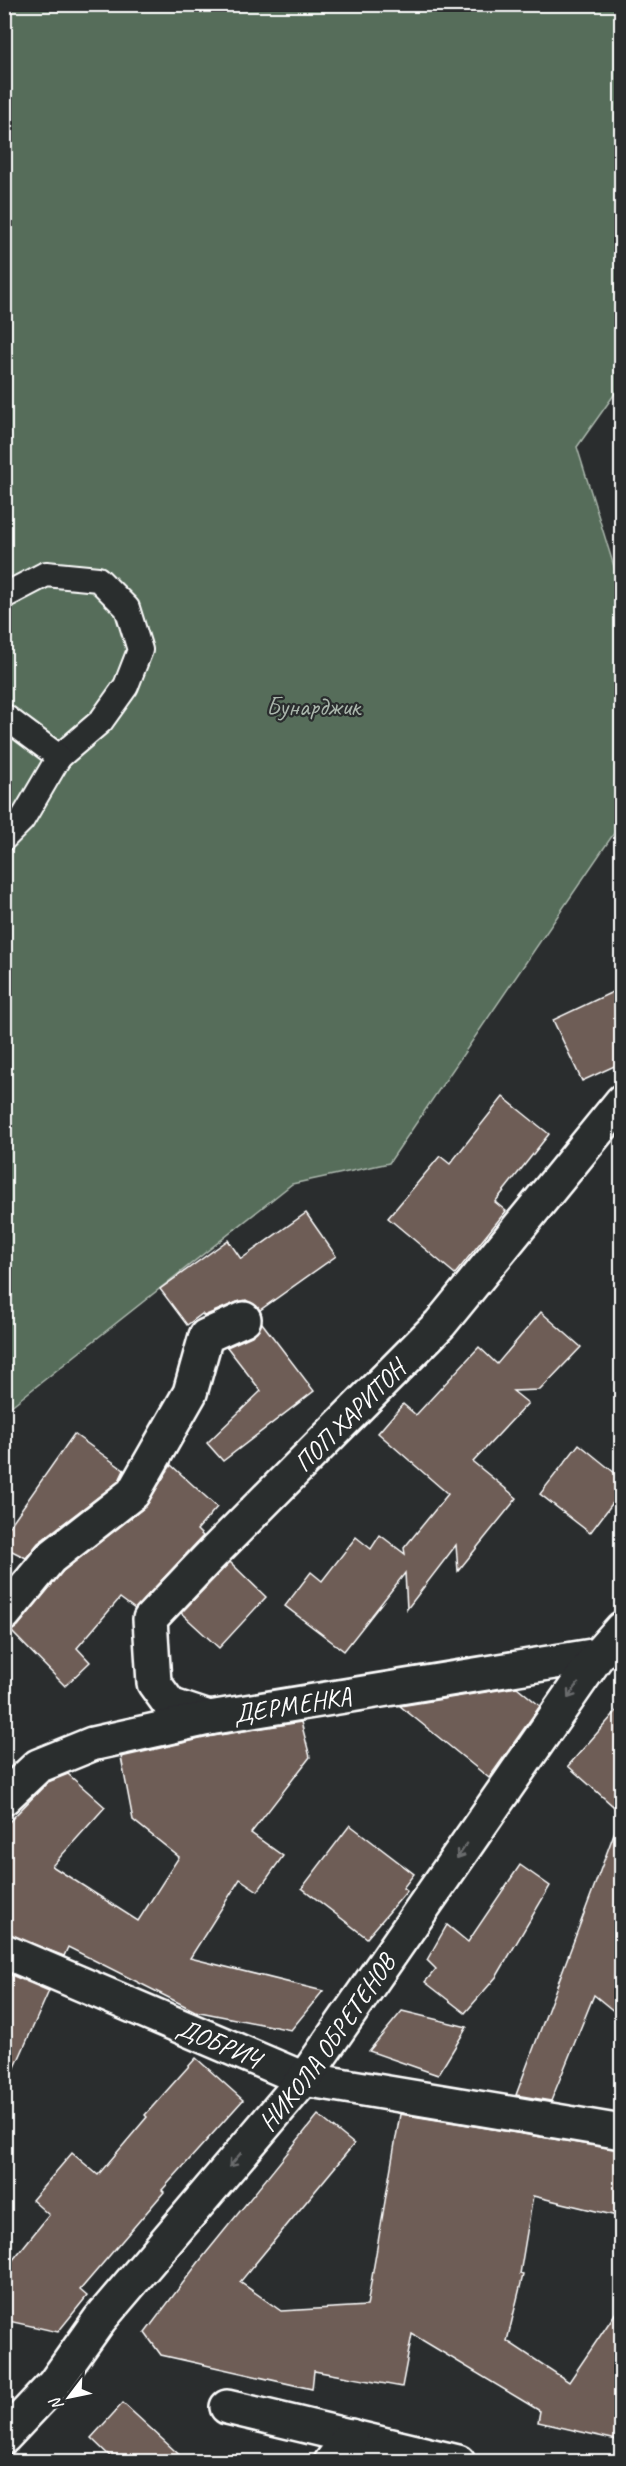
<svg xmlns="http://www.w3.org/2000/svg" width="626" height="2466" viewBox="0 0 626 2466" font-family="Caveat,sans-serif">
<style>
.green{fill:#566d5a;stroke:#aab6ac;stroke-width:1.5}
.building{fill:#6e5d56;stroke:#fff;stroke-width:1.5}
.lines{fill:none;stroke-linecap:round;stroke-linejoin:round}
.lane-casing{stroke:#fff;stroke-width:28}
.street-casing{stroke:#fff;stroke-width:38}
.lane{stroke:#2a2d2e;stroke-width:24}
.street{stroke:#2a2d2e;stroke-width:33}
.oneway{stroke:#6a6c6d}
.labels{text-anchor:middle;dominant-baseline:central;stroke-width:4.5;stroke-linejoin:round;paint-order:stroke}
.park-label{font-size:26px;fill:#aab6ac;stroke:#2a2d2e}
.street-label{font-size:26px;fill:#fff;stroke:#2a2d2e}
</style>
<rect width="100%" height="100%" fill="#2a2d2e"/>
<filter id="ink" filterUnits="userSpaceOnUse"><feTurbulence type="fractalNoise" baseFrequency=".0167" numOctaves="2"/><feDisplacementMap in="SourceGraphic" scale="12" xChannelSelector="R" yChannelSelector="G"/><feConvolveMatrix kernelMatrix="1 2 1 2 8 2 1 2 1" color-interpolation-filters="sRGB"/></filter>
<g filter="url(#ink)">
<!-- green -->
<path class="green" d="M 5,5 L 621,5 L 621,385 L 577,447 L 621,589 L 621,823 L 389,1163 L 292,1184 L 5,1411 Z"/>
<!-- building -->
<g class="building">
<path d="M 621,988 L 621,1063 L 582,1081 L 553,1020 Z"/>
<path d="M 503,1097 L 549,1134 L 495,1202 L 506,1211 L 455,1274 L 388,1218 L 440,1156 L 450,1164 Z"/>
<path d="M 306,1213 L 336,1256 L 260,1310 L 246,1300 L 237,1302 L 204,1316 L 202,1314 L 187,1325 L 160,1289 L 228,1240 L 241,1259 Z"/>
<path d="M 541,1312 L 581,1347 L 540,1390 L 513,1391 L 528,1403 L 473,1462 L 517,1498 L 458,1571 L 456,1545 L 407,1609 L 405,1573 L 344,1651 L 285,1606 L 311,1572 L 322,1581 L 356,1537 L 371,1549 L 380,1535 L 405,1554 L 404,1548 L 448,1494 L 378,1433 L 403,1404 L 416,1415 L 479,1347 L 497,1364 Z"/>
<path d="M 262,1323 L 314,1391 L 223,1461 L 207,1443 L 261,1391 L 227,1347 L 252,1336 Z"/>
<path d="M 74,1434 L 124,1470 L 119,1481 L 38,1543 L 26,1558 L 4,1547 L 4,1534 Z"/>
<path d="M 579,1444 L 621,1478 L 621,1492 L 590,1533 L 540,1494 Z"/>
<path d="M 171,1465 L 217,1507 L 197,1530 L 203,1536 L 135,1609 L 120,1598 L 77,1648 L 90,1662 L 65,1686 L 11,1631 L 18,1626 L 63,1571 L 145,1507 Z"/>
<path d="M 230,1562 L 266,1597 L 219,1648 L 181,1613 Z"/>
<path d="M 517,1687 L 540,1706 L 489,1778 L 400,1706 Z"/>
<path d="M 621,1706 L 621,1813 L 568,1766 Z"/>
<path d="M 301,1722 L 310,1757 L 251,1833 L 283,1856 L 258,1891 L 240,1879 L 190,1958 L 323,1991 L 291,2030 L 195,2011 L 68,1947 L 64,1956 L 4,1933 L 4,1827 L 48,1782 L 68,1774 L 105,1807 L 52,1866 L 138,1921 L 179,1857 L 133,1820 L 121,1757 L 213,1736 Z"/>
<path d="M 618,1823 L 621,1824 L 621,2017 L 594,1995 L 551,2101 L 516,2095 Z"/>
<path d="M 350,1825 L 414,1874 L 403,1888 L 407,1891 L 367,1938 L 302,1888 Z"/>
<path d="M 520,1865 L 550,1886 L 497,1976 L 465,2013 L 425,1982 L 436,1969 L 427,1960 L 447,1925 L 468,1942 Z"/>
<path d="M 4,1972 L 49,1991 L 4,2092 Z"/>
<path d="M 402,2011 L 467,2027 L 438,2075 L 369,2051 Z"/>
<path d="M 196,2058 L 243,2100 L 162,2190 L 164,2192 L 80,2290 L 87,2296 L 58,2332 L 4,2320 L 4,2271 L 49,2215 L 32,2200 L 72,2153 L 98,2175 L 147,2117 L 145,2115 Z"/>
<path d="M 400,2114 L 621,2150 L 621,2217 L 533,2196 L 520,2274 L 523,2275 L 507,2341 L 569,2382 L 621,2305 L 621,2441 L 538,2422 L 540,2411 L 412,2334 L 402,2387 L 314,2371 L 312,2389 L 161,2355 L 145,2333 L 198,2263 L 318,2115 L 354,2144 L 240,2282 L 281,2311 L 367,2306 Z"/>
<path d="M 123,2403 L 187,2462 L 116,2462 L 91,2438 Z"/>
</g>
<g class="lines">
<!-- lane casing -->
<g class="lane-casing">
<g id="lane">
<path d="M 4,596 L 46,574 L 98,579 L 127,608 L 140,650 L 126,686 L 101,721 L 59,757"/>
<path d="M 4,716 L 59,757 L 22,820 L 4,838"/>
</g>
</g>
<!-- street casing -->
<g class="street-casing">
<g id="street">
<path d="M 4,1614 L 50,1558 L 133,1493 L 190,1393 L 206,1336 L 244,1319"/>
<path id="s1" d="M 209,1718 L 170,1705 L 154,1683 L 150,1619 L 207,1559 L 440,1324 L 622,1101"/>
<path id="s2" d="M 4,1798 L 38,1766 L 92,1744 L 209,1718 L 598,1655"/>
<path id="s3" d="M 4,1951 L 304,2079 L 622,2132"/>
<path d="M 227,2407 L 458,2462"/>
<path id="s4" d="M 4,2437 L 54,2384 L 100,2319 L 304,2079 L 598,1655 L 622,1628"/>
<path d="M 331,2462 L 351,2436"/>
</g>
</g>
<!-- lane -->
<use href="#lane" class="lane"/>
<!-- street -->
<use href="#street" class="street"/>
</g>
<!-- one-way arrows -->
<defs><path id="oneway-shaft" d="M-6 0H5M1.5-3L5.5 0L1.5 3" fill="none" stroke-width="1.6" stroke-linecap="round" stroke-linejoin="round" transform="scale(1.5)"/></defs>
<g class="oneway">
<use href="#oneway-shaft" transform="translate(573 1691) rotate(125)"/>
<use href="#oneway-shaft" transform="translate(462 1851) rotate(125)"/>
<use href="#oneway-shaft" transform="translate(235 2160) rotate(130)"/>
</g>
</g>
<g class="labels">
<!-- park labels -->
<g class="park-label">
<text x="313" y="706">Бунарджик</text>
</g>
<!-- street labels -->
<g class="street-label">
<text stroke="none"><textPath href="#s1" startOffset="417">ПОП ХАРИТОН</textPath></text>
<text stroke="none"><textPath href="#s2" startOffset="309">ДЕРМЕНКА</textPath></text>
<text stroke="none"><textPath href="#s4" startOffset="510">НИКОЛА ОБРЕТЕНОВ</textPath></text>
<text stroke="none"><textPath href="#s3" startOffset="234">ДОБРИЧ</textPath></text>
</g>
</g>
<!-- margin -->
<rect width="626" height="2466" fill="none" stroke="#2a2d2e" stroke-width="24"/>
<rect x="12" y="12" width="602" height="2442" fill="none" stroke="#fff" stroke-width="2" filter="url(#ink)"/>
<!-- north arrow -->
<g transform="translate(69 2397) rotate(238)" stroke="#2a2d2e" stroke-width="4.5" paint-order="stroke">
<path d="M0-4.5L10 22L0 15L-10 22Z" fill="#ffffff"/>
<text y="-9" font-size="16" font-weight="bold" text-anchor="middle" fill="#ffffff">N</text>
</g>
</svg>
